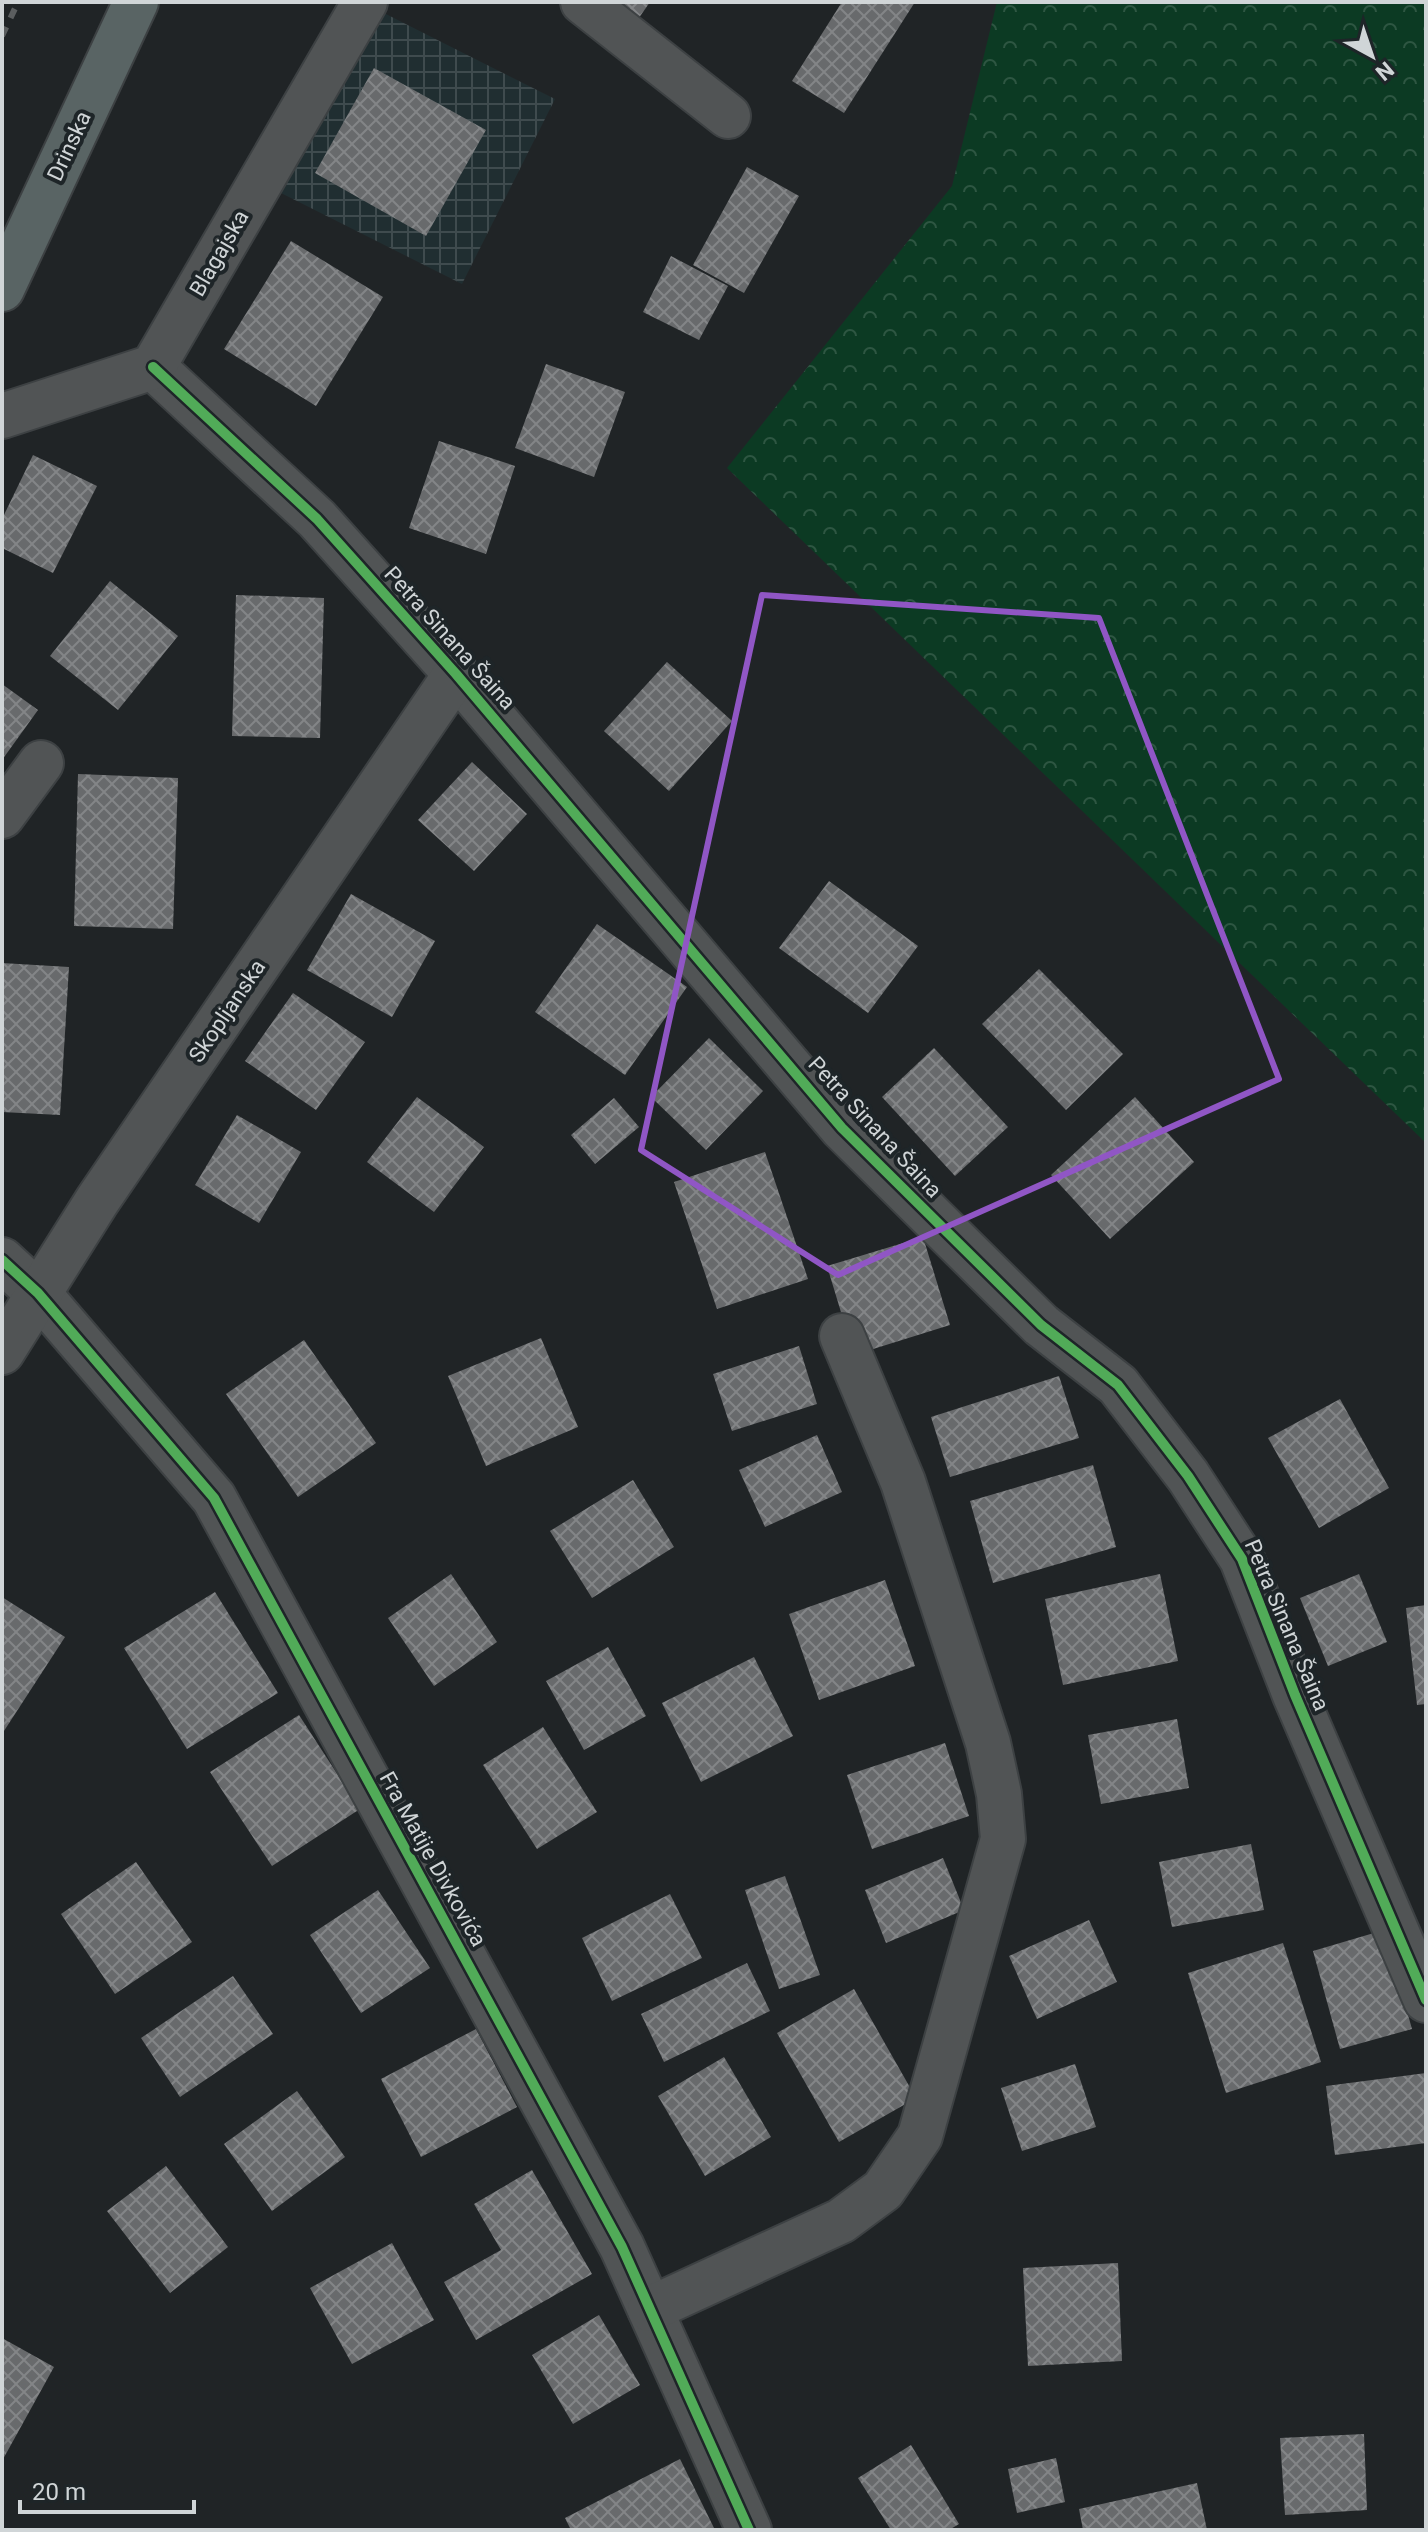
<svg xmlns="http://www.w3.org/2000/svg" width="1428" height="2532" viewBox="0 0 1428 2532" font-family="Roboto,sans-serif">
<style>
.industrial{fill:url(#industrial-grid)}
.forest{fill:url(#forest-crowns)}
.building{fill:url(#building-cross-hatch)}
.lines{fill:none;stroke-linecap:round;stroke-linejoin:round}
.minor-casing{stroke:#3d4143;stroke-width:48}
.major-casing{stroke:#3d4143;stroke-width:48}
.minor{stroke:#515455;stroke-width:44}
.major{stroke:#596464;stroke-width:44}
.rail{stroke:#5b5e5f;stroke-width:6;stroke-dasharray:10 10;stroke-linecap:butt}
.cycleway-casing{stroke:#1e2528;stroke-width:15}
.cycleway{stroke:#51ab58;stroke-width:10}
.marked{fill:none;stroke:#9056c5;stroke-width:6;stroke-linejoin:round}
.labels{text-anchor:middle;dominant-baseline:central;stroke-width:8;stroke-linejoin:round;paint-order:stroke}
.street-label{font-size:22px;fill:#d0d5d7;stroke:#1e2528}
</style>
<defs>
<pattern id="industrial-grid" width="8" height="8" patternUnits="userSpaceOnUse" patternTransform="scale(2)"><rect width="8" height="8" fill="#202e31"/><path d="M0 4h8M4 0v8" fill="none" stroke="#3f4b4e"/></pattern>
<pattern id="forest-crowns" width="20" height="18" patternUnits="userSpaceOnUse" patternTransform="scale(2)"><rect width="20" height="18" fill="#0c3a23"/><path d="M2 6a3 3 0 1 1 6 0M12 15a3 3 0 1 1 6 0" fill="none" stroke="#2e5642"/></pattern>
<pattern id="building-cross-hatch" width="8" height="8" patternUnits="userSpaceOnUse" patternTransform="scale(2)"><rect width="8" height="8" fill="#686a6c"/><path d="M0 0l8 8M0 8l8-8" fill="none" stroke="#838587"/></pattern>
</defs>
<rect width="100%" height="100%" fill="#202426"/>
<!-- industrial -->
<path class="industrial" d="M 366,4 L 555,99 L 462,284 L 273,189 Z"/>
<!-- forest -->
<path class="forest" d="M 997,2 L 1426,2 L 1426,1143 L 727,468 L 952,186 Z"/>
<!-- building -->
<g class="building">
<path d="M 607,2 L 650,2 L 636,22 Z"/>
<path d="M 842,2 L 915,2 L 844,113 L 792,81 Z"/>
<path d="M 374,68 L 486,130 L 426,236 L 315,173 Z"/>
<path d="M 747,167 L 799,196 L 744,293 L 693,265 Z"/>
<path d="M 291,241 L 383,297 L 316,406 L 224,349 Z"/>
<path d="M 671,256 L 728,286 L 699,340 L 643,312 Z"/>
<path d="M 546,364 L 625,392 L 594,477 L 515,448 Z"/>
<path d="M 439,441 L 515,466 L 486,554 L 409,528 Z"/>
<path d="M 33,455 L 97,486 L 53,573 L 2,548 L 2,519 Z"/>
<path d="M 110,581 L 178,636 L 118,710 L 50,656 Z"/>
<path d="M 236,595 L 324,598 L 320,738 L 232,736 Z"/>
<path d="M 667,662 L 732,721 L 669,791 L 604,731 Z"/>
<path d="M 2,684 L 38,710 L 2,760 Z"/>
<path d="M 472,762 L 527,814 L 474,871 L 418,820 Z"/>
<path d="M 78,774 L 178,778 L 173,929 L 74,926 Z"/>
<path d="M 829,881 L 918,946 L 868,1013 L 779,948 Z"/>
<path d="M 351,894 L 435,941 L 392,1017 L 307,970 Z"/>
<path d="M 597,924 L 687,987 L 625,1075 L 535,1012 Z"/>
<path d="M 2,963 L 69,967 L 60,1115 L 2,1112 Z"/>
<path d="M 1039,969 L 1123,1054 L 1066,1110 L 982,1024 Z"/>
<path d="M 293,993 L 365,1042 L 316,1110 L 245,1061 Z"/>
<path d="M 709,1038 L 763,1091 L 706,1150 L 651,1097 Z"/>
<path d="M 934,1048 L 1008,1127 L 955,1176 L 882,1097 Z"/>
<path d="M 417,1097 L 484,1147 L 434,1212 L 367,1162 Z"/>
<path d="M 1135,1097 L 1194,1162 L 1110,1239 L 1051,1175 Z"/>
<path d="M 614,1098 L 639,1127 L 595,1164 L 571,1135 Z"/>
<path d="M 237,1115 L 301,1152 L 259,1223 L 195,1185 Z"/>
<path d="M 765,1152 L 808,1279 L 717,1309 L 674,1182 Z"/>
<path d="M 923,1237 L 950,1325 L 854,1355 L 827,1266 Z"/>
<path d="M 541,1338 L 578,1427 L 486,1466 L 448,1376 Z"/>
<path d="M 304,1340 L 376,1443 L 298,1497 L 226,1394 Z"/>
<path d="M 799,1346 L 817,1404 L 732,1431 L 713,1374 Z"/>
<path d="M 1059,1376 L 1079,1438 L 950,1477 L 931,1417 Z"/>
<path d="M 1340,1399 L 1389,1488 L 1319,1528 L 1268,1438 Z"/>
<path d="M 817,1435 L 842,1492 L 765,1527 L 739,1470 Z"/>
<path d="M 1093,1465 L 1116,1547 L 993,1583 L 970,1501 Z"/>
<path d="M 633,1480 L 674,1547 L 592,1598 L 550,1531 Z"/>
<path d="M 451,1574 L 497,1642 L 434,1686 L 388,1618 Z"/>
<path d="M 1160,1574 L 1178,1661 L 1063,1685 L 1045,1599 Z"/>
<path d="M 1359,1574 L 1387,1642 L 1328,1666 L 1300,1598 Z"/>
<path d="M 885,1580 L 915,1666 L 819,1700 L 789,1614 Z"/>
<path d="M 215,1592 L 278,1693 L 187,1749 L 124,1648 Z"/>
<path d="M 2,1597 L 65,1637 L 2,1734 Z"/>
<path d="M 1426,1605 L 1426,1704 L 1417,1705 L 1406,1608 Z"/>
<path d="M 608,1647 L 646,1716 L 584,1750 L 546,1681 Z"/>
<path d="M 754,1657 L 793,1736 L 701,1782 L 662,1703 Z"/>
<path d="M 299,1715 L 360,1809 L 272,1866 L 210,1772 Z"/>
<path d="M 1177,1719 L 1189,1788 L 1101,1804 L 1088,1735 Z"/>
<path d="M 543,1727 L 597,1812 L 537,1849 L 483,1765 Z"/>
<path d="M 945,1743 L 969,1816 L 872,1849 L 847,1775 Z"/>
<path d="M 1251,1844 L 1264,1910 L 1172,1927 L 1159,1862 Z"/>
<path d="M 943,1858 L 964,1910 L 886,1943 L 865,1890 Z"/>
<path d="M 136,1862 L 192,1942 L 115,1994 L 61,1914 Z"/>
<path d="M 785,1876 L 820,1975 L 779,1989 L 745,1890 Z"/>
<path d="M 378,1890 L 430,1968 L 361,2013 L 310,1935 Z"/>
<path d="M 670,1894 L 702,1958 L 612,2001 L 582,1938 Z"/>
<path d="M 1089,1920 L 1117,1982 L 1037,2019 L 1009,1956 Z"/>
<path d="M 1384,1930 L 1412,2029 L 1340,2049 L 1313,1951 Z"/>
<path d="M 1283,1943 L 1321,2062 L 1226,2093 L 1188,1973 Z"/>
<path d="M 747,1963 L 770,2011 L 664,2062 L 641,2014 Z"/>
<path d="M 233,1976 L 273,2034 L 180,2097 L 141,2038 Z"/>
<path d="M 854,1989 L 916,2098 L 839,2142 L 777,2033 Z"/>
<path d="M 476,2029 L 517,2107 L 421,2157 L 381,2079 Z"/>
<path d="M 724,2057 L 771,2137 L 705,2176 L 658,2096 Z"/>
<path d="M 1075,2064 L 1096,2127 L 1022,2151 L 1001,2088 Z"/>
<path d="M 1426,2073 L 1426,2143 L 1335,2155 L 1326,2086 Z"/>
<path d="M 297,2091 L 345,2157 L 272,2211 L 224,2144 Z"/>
<path d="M 166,2166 L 228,2247 L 170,2293 L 107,2211 Z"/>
<path d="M 532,2170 L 592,2274 L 476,2340 L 444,2282 L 501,2250 L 474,2204 Z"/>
<path d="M 392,2243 L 434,2320 L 352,2364 L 310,2288 Z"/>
<path d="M 1118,2263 L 1122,2361 L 1028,2366 L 1023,2268 Z"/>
<path d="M 599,2315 L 640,2385 L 573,2424 L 532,2355 Z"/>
<path d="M 2,2338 L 54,2367 L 2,2461 Z"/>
<path d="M 1364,2434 L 1367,2510 L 1285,2515 L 1280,2438 Z"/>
<path d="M 911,2445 L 959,2524 L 949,2530 L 891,2530 L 858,2478 Z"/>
<path d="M 1056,2458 L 1065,2502 L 1017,2513 L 1008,2469 Z"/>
<path d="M 680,2459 L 715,2530 L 571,2530 L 565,2518 Z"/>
<path d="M 1197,2483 L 1207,2530 L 1083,2530 L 1079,2509 Z"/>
</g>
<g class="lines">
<!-- minor casing -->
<g class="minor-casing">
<g id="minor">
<path d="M 583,2 L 728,116"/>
<path d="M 153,367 L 317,519 L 456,674 L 842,1128 L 1041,1325 L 1118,1385 L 1188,1476 L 1242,1559 L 1295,1695 L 1426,2000"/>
<path d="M 2,416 L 153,367 L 365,2"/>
<path d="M 2,816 L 41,763"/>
<path d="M 2,1260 L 38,1293 L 214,1498 L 622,2247 L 749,2530"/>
<path d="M 2,1352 L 97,1201 L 456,674"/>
<path d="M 650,2309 L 841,2221 L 883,2190 L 920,2136 L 1003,1839 L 999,1794 L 988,1743 L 903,1482 L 842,1336"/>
</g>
</g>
<!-- major casing -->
<g class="major-casing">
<path id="major" d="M 2,289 L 136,2"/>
</g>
<!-- minor -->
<use href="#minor" class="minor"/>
<!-- major -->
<use href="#major" class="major"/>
<!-- rail -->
<path class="rail" d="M 2,36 L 18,2"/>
<!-- cycleway casing -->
<g class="cycleway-casing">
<g id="cycleway">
<path d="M 153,367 L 317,519 L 456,674 L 842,1128 L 1041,1325 L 1118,1385 L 1188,1476 L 1242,1559 L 1295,1695 L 1426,2000"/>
<path d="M 2,1260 L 38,1293 L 214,1498 L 622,2247 L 749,2530"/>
</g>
</g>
<!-- cycleway -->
<use href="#cycleway" class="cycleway"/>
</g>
<!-- marked area -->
<path class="marked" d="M 762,595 L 1099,618 L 1279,1079 L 838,1275 L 641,1150 Z"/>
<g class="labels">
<!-- street labels -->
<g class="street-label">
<text transform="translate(69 146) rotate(-65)">Drinska</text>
<text transform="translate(219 253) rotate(-60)">Blagajska</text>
<text transform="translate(450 638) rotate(48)">Petra Sinana Šaina</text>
<text transform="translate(227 1011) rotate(-56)">Skopljanska</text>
<text transform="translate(875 1127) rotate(47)">Petra Sinana Šaina</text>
<text transform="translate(1287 1625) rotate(67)">Petra Sinana Šaina</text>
<text transform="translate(433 1859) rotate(61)">Fra Matije Divkovića</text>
</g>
</g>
<!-- border -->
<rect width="1428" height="2532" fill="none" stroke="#d0d5d7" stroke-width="8"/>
<!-- north arrow -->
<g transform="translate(1372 56) rotate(140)" stroke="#1e2528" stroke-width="6" paint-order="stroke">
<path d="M0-6L14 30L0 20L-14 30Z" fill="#d0d5d7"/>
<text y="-12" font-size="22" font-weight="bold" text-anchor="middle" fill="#d0d5d7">N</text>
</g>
<!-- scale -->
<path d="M20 2500v12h174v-12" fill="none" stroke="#d0d5d7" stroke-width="4"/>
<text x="32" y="2500" font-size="24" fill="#d0d5d7" stroke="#1e2528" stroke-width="6" paint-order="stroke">20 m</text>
</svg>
